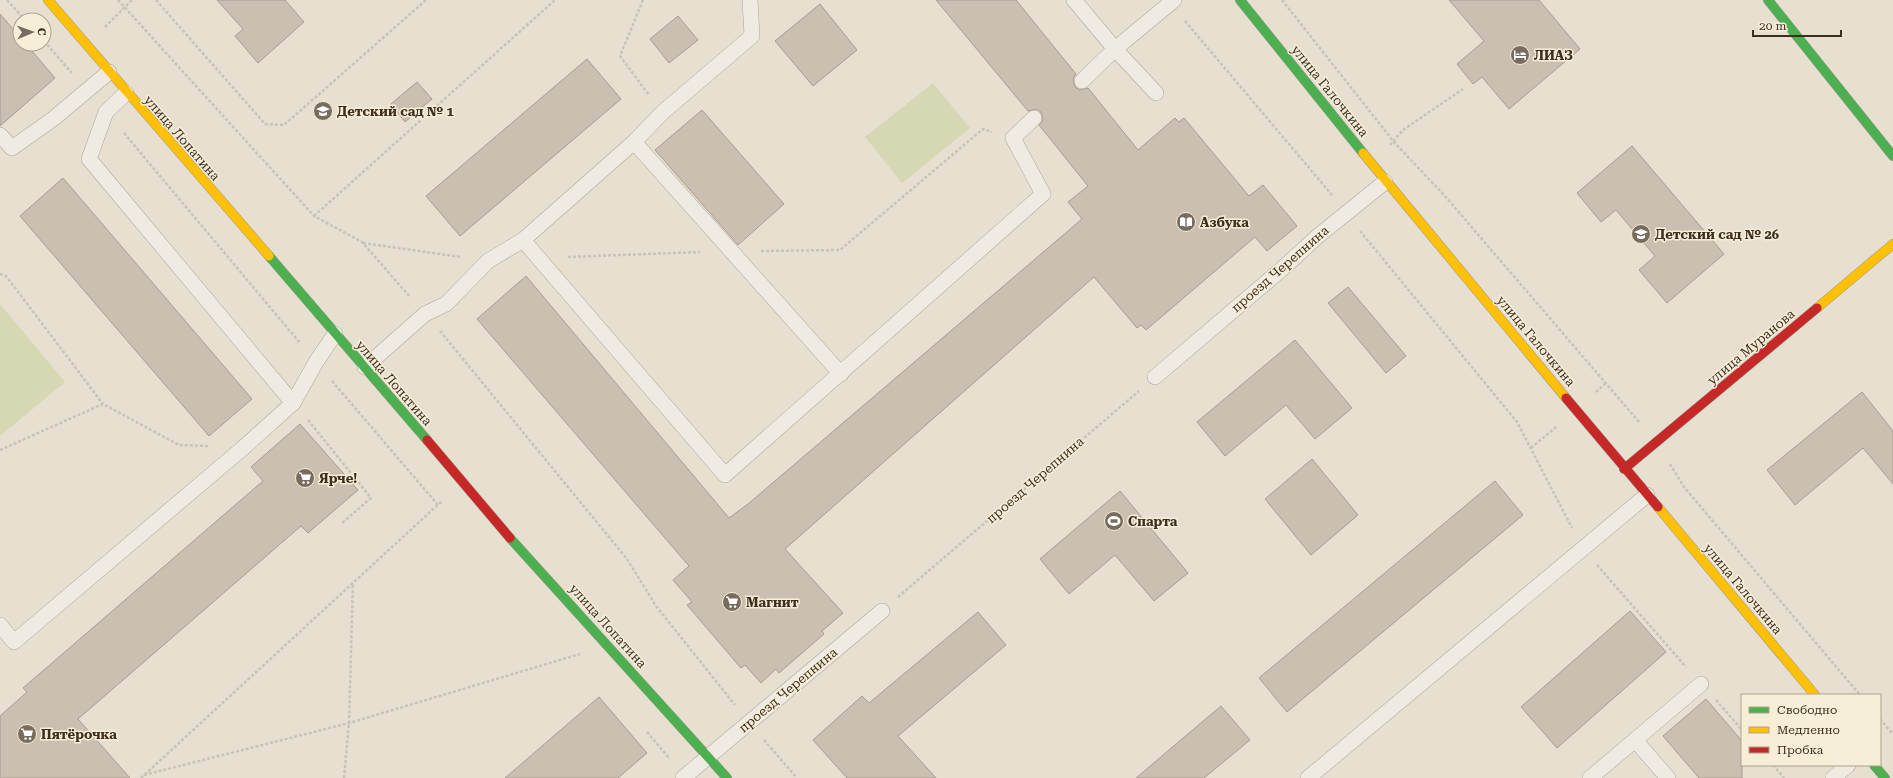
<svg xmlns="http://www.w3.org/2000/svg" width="1893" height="778" viewBox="0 0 1893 778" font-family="'Roboto Serif',serif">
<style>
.green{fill:#d6d7b3}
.building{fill:#cbbfb2;stroke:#a89c90}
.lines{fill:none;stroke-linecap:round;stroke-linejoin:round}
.lane-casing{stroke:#ada599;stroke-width:16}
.fast-casing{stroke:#9c958a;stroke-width:10}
.slow-casing{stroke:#9c958a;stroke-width:10}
.jam-casing{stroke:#9c958a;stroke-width:10}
.path{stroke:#c8c2b9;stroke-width:2.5;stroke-dasharray:3 2;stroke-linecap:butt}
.lane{stroke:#efebe3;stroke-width:15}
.fast{stroke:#4caf50;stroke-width:9}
.slow{stroke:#ffc107;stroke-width:9}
.jam{stroke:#c62828;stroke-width:9}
.labels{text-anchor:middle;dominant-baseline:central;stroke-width:3;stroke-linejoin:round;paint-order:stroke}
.poi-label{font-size:13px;font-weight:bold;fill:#3d2e20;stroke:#f7eed8;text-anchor:start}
.street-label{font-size:13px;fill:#3d2e20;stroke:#f7eed8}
</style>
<rect width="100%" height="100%" fill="#e7e0d1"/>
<!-- green -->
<g class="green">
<path d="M 933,83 L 970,128 L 902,183 L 865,137 Z"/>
<path d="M 0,304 L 65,382 L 0,436 Z"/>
</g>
<!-- building -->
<g class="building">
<path d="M 217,0 L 285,0 L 304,22 L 258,63 L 235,36 L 243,29 Z"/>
<path d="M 936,0 L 1016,0 L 1076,74 L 1073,79 L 1075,87 L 1080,90 L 1088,88 L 1138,150 L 1175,118 L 1179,122 L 1184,118 L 1249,196 L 1263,185 L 1297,226 L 1267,251 L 1255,237 L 1146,330 L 1141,325 L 1137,328 L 1094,277 L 785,549 L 843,613 L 822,631 L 824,634 L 779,673 L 776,669 L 761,683 L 745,665 L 741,668 L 687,605 L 692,602 L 673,580 L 689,566 L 477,319 L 526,276 L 729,518 L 748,504 L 1082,219 L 1068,202 L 1088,186 L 1039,125 L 1043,120 L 1041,112 L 1036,109 L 1028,111 Z"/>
<path d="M 1449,0 L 1539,0 L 1580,49 L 1509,109 L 1482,77 L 1473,84 L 1457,64 L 1484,41 Z"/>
<path d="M 820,4 L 857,50 L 813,86 L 775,41 Z"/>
<path d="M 0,14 L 20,37 L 20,44 L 26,44 L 55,78 L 0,126 Z"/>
<path d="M 678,16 L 698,40 L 669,63 L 650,39 Z"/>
<path d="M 587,59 L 621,99 L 460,236 L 426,196 Z"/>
<path d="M 417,82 L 432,99 L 405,122 L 391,104 Z"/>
<path d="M 702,110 L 784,204 L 738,245 L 655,150 Z"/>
<path d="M 1632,146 L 1724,254 L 1667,303 L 1639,270 L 1655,256 L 1616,210 L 1601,222 L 1577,193 Z"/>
<path d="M 63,178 L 252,399 L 209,436 L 20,216 Z"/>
<path d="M 1348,287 L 1406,356 L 1386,373 L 1328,303 Z"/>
<path d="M 1295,340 L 1352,408 L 1315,439 L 1286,405 L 1225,456 L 1197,422 Z"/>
<path d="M 1862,392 L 1893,431 L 1893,484 L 1863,448 L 1795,505 L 1767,470 Z"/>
<path d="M 300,424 L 358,490 L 308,533 L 301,526 L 78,719 L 130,778 L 0,778 L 0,716 L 27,692 L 23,688 L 263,481 L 251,467 Z"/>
<path d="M 1312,459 L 1358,515 L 1311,555 L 1265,499 Z"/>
<path d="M 1495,481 L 1523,515 L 1287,712 L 1259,678 Z"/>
<path d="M 1120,491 L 1188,573 L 1154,601 L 1115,555 L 1069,594 L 1040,559 Z"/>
<path d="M 1630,611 L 1666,652 L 1557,748 L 1521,707 Z"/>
<path d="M 978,612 L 1006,645 L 898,736 L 936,778 L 847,778 L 813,740 L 862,696 L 869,703 Z"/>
<path d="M 599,697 L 647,753 L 618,778 L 505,778 Z"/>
<path d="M 1706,699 L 1742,741 L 1742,778 L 1699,778 L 1663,736 Z"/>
<path d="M 1221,706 L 1250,740 L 1204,778 L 1136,778 Z"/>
</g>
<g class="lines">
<!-- lane casing -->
<g class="lane-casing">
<g id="lane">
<path d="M 1074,0 L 1115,49 L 1156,93"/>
<path d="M 1082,81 L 1115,49 L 1174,0"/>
<path d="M 126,93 L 106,112 L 89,159 L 293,403"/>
<path d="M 0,135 L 12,148 L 53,119 L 109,72"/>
<path d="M 634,142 L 841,374"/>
<path d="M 523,240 L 725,475 L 1043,194 L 1013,138 L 1034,118"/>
<path d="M 365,367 L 425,314 L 446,304 L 488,261 L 523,240 L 634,142 L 663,112 L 752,36 L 750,0"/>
<path d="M 1155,377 L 1282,269 L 1318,236 L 1385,182"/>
<path d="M 0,625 L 14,642 L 243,448 L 293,403 L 316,362 L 335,334"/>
<path d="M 683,778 L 882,611"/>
<path d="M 1308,778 L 1647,495"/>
<path d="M 1590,778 L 1635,740"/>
<path d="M 1668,778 L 1635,740 L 1701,684"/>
<path d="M 1833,778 L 1848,765"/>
</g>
</g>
<!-- fast casing -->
<g class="fast-casing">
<g id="fast">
<path d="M 1240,0 L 1363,153"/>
<path d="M 1768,0 L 1893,156"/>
<path d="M 269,256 L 427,440"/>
<path d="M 510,538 L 727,778"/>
<path d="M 1874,765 L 1885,778"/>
</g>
</g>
<!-- slow casing -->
<g class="slow-casing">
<g id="slow">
<path d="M 48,0 L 269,256"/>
<path d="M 1363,153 L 1566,398"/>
<path d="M 1817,308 L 1893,244"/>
<path d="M 1658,507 L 1815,695"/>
</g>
</g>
<!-- jam casing -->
<g class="jam-casing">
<g id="jam">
<path d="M 1566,398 L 1658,507"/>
<path d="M 427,440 L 510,538"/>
<path d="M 1624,469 L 1817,308"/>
</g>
</g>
<!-- path -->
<g class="path">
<path d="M 7,0 L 25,20"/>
<path d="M 118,0 L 314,216 L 362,242 L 410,297"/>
<path d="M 156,0 L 265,124 L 284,125 L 426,0"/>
<path d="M 643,0 L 620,56 L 649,95"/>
<path d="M 1282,0 L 1394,142 L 1444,195 L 1640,423"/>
<path d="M 1185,21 L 1332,195"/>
<path d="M 105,27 L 132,0"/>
<path d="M 44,41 L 72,73"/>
<path d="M 124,133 L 300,343"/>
<path d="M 1390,145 L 1403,130 L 1463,89"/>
<path d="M 314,216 L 555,0"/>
<path d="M 1360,231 L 1517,422 L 1572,528"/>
<path d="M 363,243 L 461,257"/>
<path d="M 761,251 L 840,250 L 983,129 L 992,132"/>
<path d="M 568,257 L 700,252"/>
<path d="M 0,274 L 6,276 L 103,404"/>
<path d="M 440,331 L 627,559 L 656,606 L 735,705"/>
<path d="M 332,381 L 438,505"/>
<path d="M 1596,392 L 1606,383"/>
<path d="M 308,420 L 371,498 L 341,524"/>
<path d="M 1531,448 L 1556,427"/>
<path d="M 0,450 L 103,404 L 179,445 L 208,446"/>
<path d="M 1670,464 L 1684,487 L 1860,695"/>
<path d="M 1597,565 L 1686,667"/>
<path d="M 898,597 L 1139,391"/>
<path d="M 1716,700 L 1742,730"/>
<path d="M 1880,719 L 1893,734"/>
<path d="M 647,732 L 670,759"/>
<path d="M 764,740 L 797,778"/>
<path d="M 1773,765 L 1784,778"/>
<path d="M 144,775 L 349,723 L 580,654"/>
<path d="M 141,778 L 442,501"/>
<path d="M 344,778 L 349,723 L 353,583"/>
</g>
<!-- lane -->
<use href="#lane" class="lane"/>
<!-- fast -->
<use href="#fast" class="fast"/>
<!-- slow -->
<use href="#slow" class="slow"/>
<!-- jam -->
<use href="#jam" class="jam"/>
</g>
<!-- icons -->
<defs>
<g id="hotel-disc" transform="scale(1)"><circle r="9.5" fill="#786c5e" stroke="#f7eed8"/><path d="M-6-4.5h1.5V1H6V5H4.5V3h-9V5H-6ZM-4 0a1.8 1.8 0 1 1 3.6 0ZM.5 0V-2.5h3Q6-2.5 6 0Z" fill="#fff"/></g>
<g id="school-disc" transform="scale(1)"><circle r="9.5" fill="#786c5e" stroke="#f7eed8"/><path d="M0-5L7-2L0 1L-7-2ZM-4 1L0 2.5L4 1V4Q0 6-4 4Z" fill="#fff"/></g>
<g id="library-disc" transform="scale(1)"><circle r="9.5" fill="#786c5e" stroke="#f7eed8"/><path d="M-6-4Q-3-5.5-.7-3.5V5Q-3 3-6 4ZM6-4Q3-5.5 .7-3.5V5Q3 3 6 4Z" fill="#fff"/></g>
<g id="supermarket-disc" transform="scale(1)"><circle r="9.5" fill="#786c5e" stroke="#f7eed8"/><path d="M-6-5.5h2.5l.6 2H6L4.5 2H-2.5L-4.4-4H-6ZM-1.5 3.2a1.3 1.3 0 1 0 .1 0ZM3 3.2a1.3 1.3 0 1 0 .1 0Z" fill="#fff"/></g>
<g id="stadium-disc" transform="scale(1)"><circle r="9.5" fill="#786c5e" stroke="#f7eed8"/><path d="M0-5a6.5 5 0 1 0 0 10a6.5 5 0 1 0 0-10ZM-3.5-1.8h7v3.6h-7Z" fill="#fff"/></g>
</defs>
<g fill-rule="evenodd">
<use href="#hotel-disc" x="1520" y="55"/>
<use href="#school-disc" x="323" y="111"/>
<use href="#library-disc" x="1186" y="222"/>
<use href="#school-disc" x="1641" y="234"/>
<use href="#supermarket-disc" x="305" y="478"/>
<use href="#stadium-disc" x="1114" y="521"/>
<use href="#supermarket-disc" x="732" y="602"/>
<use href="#supermarket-disc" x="27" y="734"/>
</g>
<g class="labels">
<!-- poi labels -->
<g class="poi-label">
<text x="1534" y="55">ЛИАЗ</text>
<text x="337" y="111">Детский сад № 1</text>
<text x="1200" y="222">Азбука</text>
<text x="1655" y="234">Детский сад № 26</text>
<text x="319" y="478">Ярче!</text>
<text x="1128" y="521">Спарта</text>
<text x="746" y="602">Магнит</text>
<text x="41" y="734">Пятёрочка</text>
</g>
<!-- street labels -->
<g class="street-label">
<text transform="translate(1330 91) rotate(51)">улица Галочкина</text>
<text transform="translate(182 138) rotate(49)">улица Лопатина</text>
<text transform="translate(1280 269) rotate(-41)">проезд Черепнина</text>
<text transform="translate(1536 341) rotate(50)">улица Галочкина</text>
<text transform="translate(1751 347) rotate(-40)">улица Муранова</text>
<text transform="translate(394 383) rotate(49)">улица Лопатина</text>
<text transform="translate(1035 480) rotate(-41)">проезд Черепнина</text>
<text transform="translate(1743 589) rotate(50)">улица Галочкина</text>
<text transform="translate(608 626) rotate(48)">улица Лопатина</text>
<text transform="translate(788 690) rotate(-40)">проезд Черепнина</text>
</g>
</g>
<!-- legend -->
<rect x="1741" y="694" width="140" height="72" fill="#f7eed8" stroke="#ada18e"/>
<rect x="1749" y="707" width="20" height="6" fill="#4caf50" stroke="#ada18e"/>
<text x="1777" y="714" font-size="12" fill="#3d2e20">Свободно</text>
<rect x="1749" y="727" width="20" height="6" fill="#ffc107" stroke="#ada18e"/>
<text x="1777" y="734" font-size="12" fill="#3d2e20">Медленно</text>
<rect x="1749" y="747" width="20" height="6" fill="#c62828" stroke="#ada18e"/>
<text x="1777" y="754" font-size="12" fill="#3d2e20">Пробка</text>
<!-- north arrow -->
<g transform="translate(32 32) rotate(88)"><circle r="19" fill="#f7eed8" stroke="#ada18e"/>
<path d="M0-3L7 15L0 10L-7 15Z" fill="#786c5e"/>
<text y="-6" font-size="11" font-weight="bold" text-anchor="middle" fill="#3d2e20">С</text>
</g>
<!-- scale -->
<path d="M1753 30v6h88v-6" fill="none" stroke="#3d2e20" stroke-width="2"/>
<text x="1759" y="30" font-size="12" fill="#3d2e20" stroke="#f7eed8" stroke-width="3" paint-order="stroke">20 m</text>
</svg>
